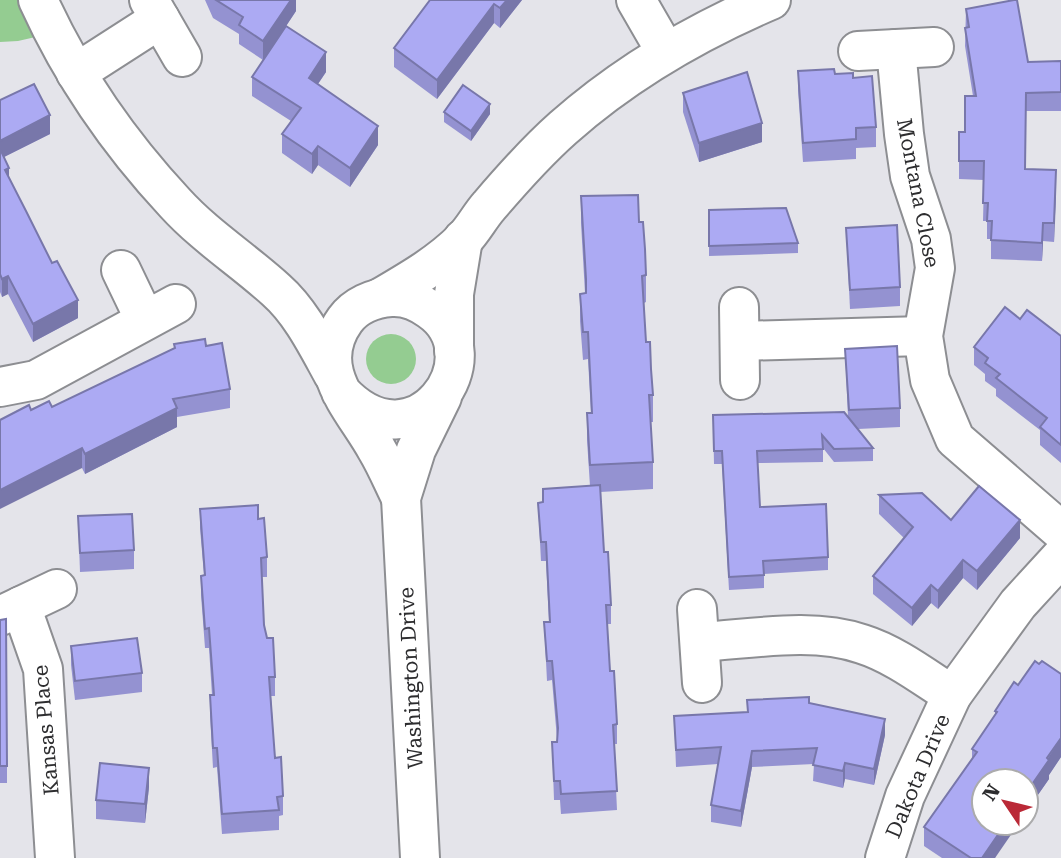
<svg xmlns="http://www.w3.org/2000/svg" width="1061" height="858" viewBox="0 0 1061 858" font-family="'Roboto Serif',serif">
<style>
.green{fill:#94cc91}
.lines{fill:none;stroke-linecap:round;stroke-linejoin:round}
.street-casing{stroke:#8d8e92;stroke-width:42}
.secondary-casing{stroke:#8d8e92;stroke-width:42}
.street{stroke:#fff;stroke-width:38}
.secondary{stroke:#fff;stroke-width:38}
.wall{fill:#9492d1}
.shaded-wall{fill:#7877aa}
.building{fill:#acaaf3;stroke:#7877aa;stroke-width:2}
.labels{text-anchor:middle;dominant-baseline:central;stroke-width:7;stroke-linejoin:round;paint-order:stroke}
.street-label{font-size:21px;fill:#2d2d2f;stroke:#fff}
</style>
<rect width="100%" height="100%" fill="#e4e4ea"/>
<!-- green -->
<g class="green">
<path d="M 0,0 L 38,0 L 53,33 L 18,41 L 0,42 Z"/>
<circle cx="391" cy="359" r="25"/>
</g>
<g class="lines">
<!-- street casing -->
<g class="street-casing">
<g id="street">
<path d="M 149,0 L 182,57"/>
<path d="M 636,0 L 666,52"/>
<path d="M 896,49 L 904,134 L 910,176 L 931,239 L 935,268 L 923,336 L 930,380 L 955,439 L 1061,531"/>
<path d="M 858,51 L 934,47"/>
<path d="M 76,73 L 160,19"/>
<path d="M 121,270 L 145,320"/>
<path d="M 380,298 C 409,281 439,264 463,240 C 473,230 480,216 489,206 C 512,179 536,152 563,128 C 624,74 696,32 771,0"/>
<path d="M 739,307 L 740,380"/>
<path d="M 740,341 L 923,336"/>
<path d="M 454,351 L 454,294 L 463,239"/>
<path d="M 0,387 L 36,380 L 176,304"/>
<path d="M 21,606 L 43,669 L 55,858"/>
<path d="M 697,609 L 702,683"/>
<path d="M 0,616 L 57,589"/>
<path d="M 700,642 C 753,639 811,627 862,644 C 894,654 924,677 952,695"/>
<path d="M 885,858 L 905,796 L 952,695 L 1018,604 L 1061,557"/>
</g>
</g>
<!-- secondary casing -->
<g class="secondary-casing">
<g id="secondary">
<path d="M 38,0 C 72,75 119,143 175,203 C 205,236 243,260 276,290 C 301,312 317,345 333,374"/>
<path d="M 341,392 C 415,472 497,356 430,310 C 418,301 406,296 391,297 C 373,298 355,306 345,320 C 310,369 354,408 377,450 C 386,465 393,482 401,498"/>
<path d="M 420,858 L 401,498 L 416,450 L 442,397"/>
</g>
</g>
<!-- street -->
<use href="#street" class="street"/>
<!-- secondary -->
<use href="#secondary" class="secondary"/>
</g>
<!-- wall -->
<g class="wall">
<path d="M 205,0 L 296,0 L 296,11 L 286,26 L 326,72 L 318,84 L 378,145 L 350,187 L 318,165 L 312,174 L 282,153 L 282,134 L 291,121 L 252,96 L 252,77 L 263,60 L 239,44 L 239,34 L 213,18 Z"/>
<path d="M 430,0 L 522,0 L 500,28 L 494,23 L 437,99 L 394,67 L 394,48 Z"/>
<path d="M 966,9 L 1028,62 L 1061,61 L 1061,111 L 1026,111 L 1025,169 L 1056,188 L 1054,242 L 1043,241 L 1042,261 L 991,259 L 991,239 L 987,239 L 987,221 L 983,221 L 984,180 L 959,179 L 959,132 L 965,132 L 973,96 L 965,46 Z"/>
<path d="M 798,71 L 835,74 L 853,78 L 876,127 L 876,147 L 856,148 L 856,159 L 803,162 L 798,90 Z"/>
<path d="M 683,93 L 762,142 L 699,162 L 683,112 Z"/>
<path d="M 0,100 L 50,134 L 4,157 L 9,179 L 78,318 L 33,342 L 8,294 L 2,297 L 0,292 Z"/>
<path d="M 444,112 L 490,114 L 471,141 L 444,122 Z"/>
<path d="M 581,196 L 639,222 L 646,275 L 646,302 L 644,303 L 646,342 L 653,395 L 653,422 L 650,422 L 653,462 L 653,489 L 600,492 L 604,552 L 611,605 L 611,624 L 607,624 L 610,671 L 617,724 L 617,744 L 614,744 L 617,810 L 561,814 L 560,800 L 554,800 L 552,742 L 557,742 L 557,739 L 552,680 L 547,681 L 544,622 L 549,622 L 546,561 L 541,561 L 538,503 L 543,503 L 590,486 L 587,440 L 587,413 L 591,413 L 588,359 L 583,360 L 580,321 L 580,294 L 585,293 L 581,223 Z"/>
<path d="M 709,210 L 798,243 L 798,253 L 709,256 Z"/>
<path d="M 846,228 L 900,287 L 900,306 L 850,309 Z"/>
<path d="M 1020,319 L 1061,336 L 1061,463 L 1040,445 L 1040,430 L 996,396 L 996,389 L 985,381 L 985,374 L 974,365 L 974,347 Z"/>
<path d="M 174,344 L 206,346 L 230,389 L 230,408 L 177,417 L 177,427 L 85,474 L 82,468 L 31,410 L 52,407 L 174,348 Z"/>
<path d="M 845,349 L 900,408 L 900,427 L 858,429 L 873,448 L 873,461 L 834,462 L 823,448 L 823,462 L 757,463 L 760,507 L 828,557 L 828,570 L 764,574 L 764,588 L 729,590 L 722,464 L 714,464 L 713,415 L 848,417 Z"/>
<path d="M 879,495 L 951,520 L 1020,538 L 977,590 L 963,578 L 938,609 L 931,603 L 912,626 L 873,594 L 873,576 L 904,538 L 879,514 Z"/>
<path d="M 200,509 L 258,519 L 267,557 L 267,577 L 262,577 L 264,625 L 275,677 L 275,696 L 271,696 L 275,758 L 283,796 L 283,815 L 279,816 L 279,830 L 222,834 L 217,767 L 213,768 L 210,714 L 210,695 L 212,695 L 209,648 L 205,648 L 201,595 L 201,576 L 204,575 L 200,528 Z"/>
<path d="M 78,516 L 134,550 L 134,569 L 80,572 Z"/>
<path d="M 0,620 L 7,766 L 7,783 L 0,783 Z"/>
<path d="M 71,646 L 142,673 L 142,692 L 75,700 L 71,665 Z"/>
<path d="M 1039,664 L 1061,674 L 1061,757 L 1049,775 L 1049,779 L 1026,812 L 1026,781 L 995,858 L 942,858 L 924,846 L 924,827 L 972,759 L 972,749 L 995,715 L 995,711 Z"/>
<path d="M 809,703 L 885,735 L 874,785 L 845,779 L 843,788 L 813,781 L 814,764 L 752,767 L 741,827 L 711,822 L 711,805 L 718,764 L 676,767 L 674,716 L 747,712 Z"/>
<path d="M 149,787 L 145,823 L 96,819 L 96,800 Z"/>
</g>
<!-- shaded-wall -->
<g class="shaded-wall">
<path d="M 291,0 L 296,0 L 296,11 L 263,61 L 263,41 Z"/>
<path d="M 507,0 L 522,0 L 500,28 L 500,8 Z"/>
<path d="M 494,4 L 494,23 L 437,99 L 437,80 Z"/>
<path d="M 326,52 L 326,72 L 309,97 L 309,78 Z"/>
<path d="M 490,104 L 490,114 L 471,141 L 471,131 Z"/>
<path d="M 50,115 L 50,134 L 0,159 L 0,141 Z"/>
<path d="M 762,123 L 762,142 L 699,162 L 699,143 Z"/>
<path d="M 378,126 L 378,145 L 350,187 L 350,168 Z"/>
<path d="M 318,146 L 318,165 L 312,174 L 312,154 Z"/>
<path d="M 9,168 L 9,186 L 5,170 Z"/>
<path d="M 1056,170 L 1056,188 L 1054,242 L 1054,223 Z"/>
<path d="M 1043,223 L 1043,241 L 1042,261 L 1042,243 Z"/>
<path d="M 8,276 L 8,294 L 2,297 L 2,279 Z"/>
<path d="M 78,300 L 78,318 L 33,342 L 33,324 Z"/>
<path d="M 177,408 L 177,427 L 85,474 L 85,454 Z"/>
<path d="M 82,448 L 82,468 L 0,509 L 0,490 Z"/>
<path d="M 1020,520 L 1020,538 L 977,590 L 977,571 Z"/>
<path d="M 963,560 L 963,578 L 938,609 L 938,591 Z"/>
<path d="M 931,585 L 931,603 L 912,626 L 912,608 Z"/>
<path d="M 885,719 L 885,735 L 874,785 L 874,769 Z"/>
<path d="M 1061,738 L 1061,757 L 1049,775 L 1049,779 L 1026,812 L 1026,793 Z"/>
<path d="M 752,751 L 752,767 L 741,827 L 741,811 Z"/>
<path d="M 845,763 L 845,779 L 843,788 L 843,771 Z"/>
<path d="M 149,768 L 149,787 L 145,823 L 145,804 Z"/>
<path d="M 1006,823 L 1019,823 L 995,858 L 982,858 Z"/>
</g>
<!-- building -->
<g class="building">
<path d="M 216,0 L 291,0 L 263,41 L 239,25 L 243,17 Z"/>
<path d="M 430,0 L 507,0 L 500,8 L 494,4 L 437,80 L 394,48 Z"/>
<path d="M 1014,0 L 1017,0 L 1028,62 L 1061,61 L 1061,92 L 1026,93 L 1025,169 L 1056,170 L 1054,223 L 1043,223 L 1042,243 L 991,240 L 992,221 L 987,221 L 988,203 L 983,203 L 984,161 L 959,161 L 959,132 L 965,132 L 965,96 L 976,96 L 965,28 L 969,27 L 966,9 Z"/>
<path d="M 286,26 L 326,52 L 309,78 L 378,126 L 350,168 L 318,146 L 312,154 L 282,134 L 301,108 L 252,77 Z"/>
<path d="M 834,69 L 835,74 L 853,73 L 853,78 L 872,76 L 876,127 L 856,128 L 856,139 L 803,143 L 798,71 Z"/>
<path d="M 747,72 L 762,123 L 699,143 L 683,93 Z"/>
<path d="M 34,84 L 50,115 L 0,141 L 0,100 Z"/>
<path d="M 463,85 L 490,104 L 471,131 L 444,112 Z"/>
<path d="M 0,149 L 9,168 L 5,170 L 26,211 L 52,263 L 57,261 L 78,300 L 33,324 L 8,276 L 2,279 L 0,274 Z"/>
<path d="M 638,195 L 639,222 L 643,222 L 645,249 L 646,275 L 642,276 L 646,342 L 650,342 L 651,369 L 653,395 L 649,395 L 653,462 L 590,465 L 587,413 L 592,413 L 588,332 L 583,332 L 580,294 L 586,293 L 586,279 L 581,196 Z"/>
<path d="M 786,208 L 798,243 L 709,246 L 709,210 Z"/>
<path d="M 897,225 L 900,287 L 850,290 L 846,228 Z"/>
<path d="M 1005,307 L 1020,319 L 1027,310 L 1061,336 L 1061,445 L 1040,427 L 1047,418 L 996,378 L 1000,374 L 985,363 L 988,358 L 974,347 Z"/>
<path d="M 205,339 L 206,346 L 222,343 L 230,389 L 173,399 L 177,408 L 85,454 L 82,448 L 0,490 L 0,420 L 29,405 L 31,410 L 49,401 L 52,407 L 175,348 L 174,344 Z"/>
<path d="M 897,346 L 900,408 L 849,410 L 845,349 Z"/>
<path d="M 844,412 L 873,448 L 834,449 L 822,435 L 823,449 L 757,451 L 760,507 L 826,504 L 828,557 L 763,561 L 764,575 L 729,577 L 722,451 L 714,451 L 713,415 Z"/>
<path d="M 600,485 L 604,552 L 608,552 L 611,605 L 606,605 L 610,671 L 614,671 L 617,724 L 613,725 L 617,791 L 561,794 L 560,781 L 554,781 L 552,742 L 557,742 L 558,728 L 552,661 L 547,661 L 544,622 L 550,622 L 546,542 L 541,542 L 538,503 L 543,502 L 543,489 Z"/>
<path d="M 979,486 L 1020,520 L 977,571 L 963,560 L 938,591 L 931,585 L 912,608 L 873,576 L 913,527 L 879,495 L 922,493 L 951,520 Z"/>
<path d="M 258,505 L 258,519 L 264,518 L 267,557 L 261,558 L 264,625 L 267,638 L 273,638 L 275,677 L 269,677 L 275,758 L 281,757 L 283,796 L 277,797 L 279,810 L 222,814 L 217,748 L 213,748 L 210,695 L 214,695 L 209,628 L 205,629 L 201,576 L 205,575 L 200,509 Z"/>
<path d="M 132,514 L 134,550 L 80,553 L 78,516 Z"/>
<path d="M 6,619 L 7,766 L 0,766 L 0,620 Z"/>
<path d="M 137,638 L 142,673 L 75,681 L 71,646 Z"/>
<path d="M 1035,661 L 1039,664 L 1042,661 L 1061,674 L 1061,738 L 1047,758 L 1049,760 L 1026,793 L 1026,781 L 984,781 L 984,823 L 1006,823 L 982,858 L 971,858 L 924,827 L 977,752 L 972,749 L 997,712 L 995,711 L 1014,682 L 1018,685 Z"/>
<path d="M 809,697 L 809,703 L 885,719 L 874,769 L 845,763 L 843,771 L 813,765 L 817,748 L 752,751 L 741,811 L 711,805 L 721,747 L 676,750 L 674,716 L 748,712 L 747,700 Z"/>
<path d="M 100,763 L 149,768 L 145,804 L 96,800 Z"/>
</g>
<g class="labels">
<!-- street labels -->
<g class="street-label">
<text transform="translate(918 193) rotate(79)">Montana Close</text>
<text transform="translate(411 678) rotate(-93)">Washington Drive</text>
<text transform="translate(46 730) rotate(-95)">Kansas Place</text>
<text transform="translate(918 776) rotate(-67)">Dakota Drive</text>
</g>
</g>
<!-- north arrow -->
<g transform="translate(1005 802) rotate(305)"><circle r="33" fill="#ffffff" stroke="#ababac" stroke-width="2"/>
<path d="M0-5L12 26L0 18L-12 26Z" fill="#ba2937"/>
<text y="-10" font-size="19" font-weight="bold" text-anchor="middle" fill="#2d2d2f">N</text>
</g>
</svg>
